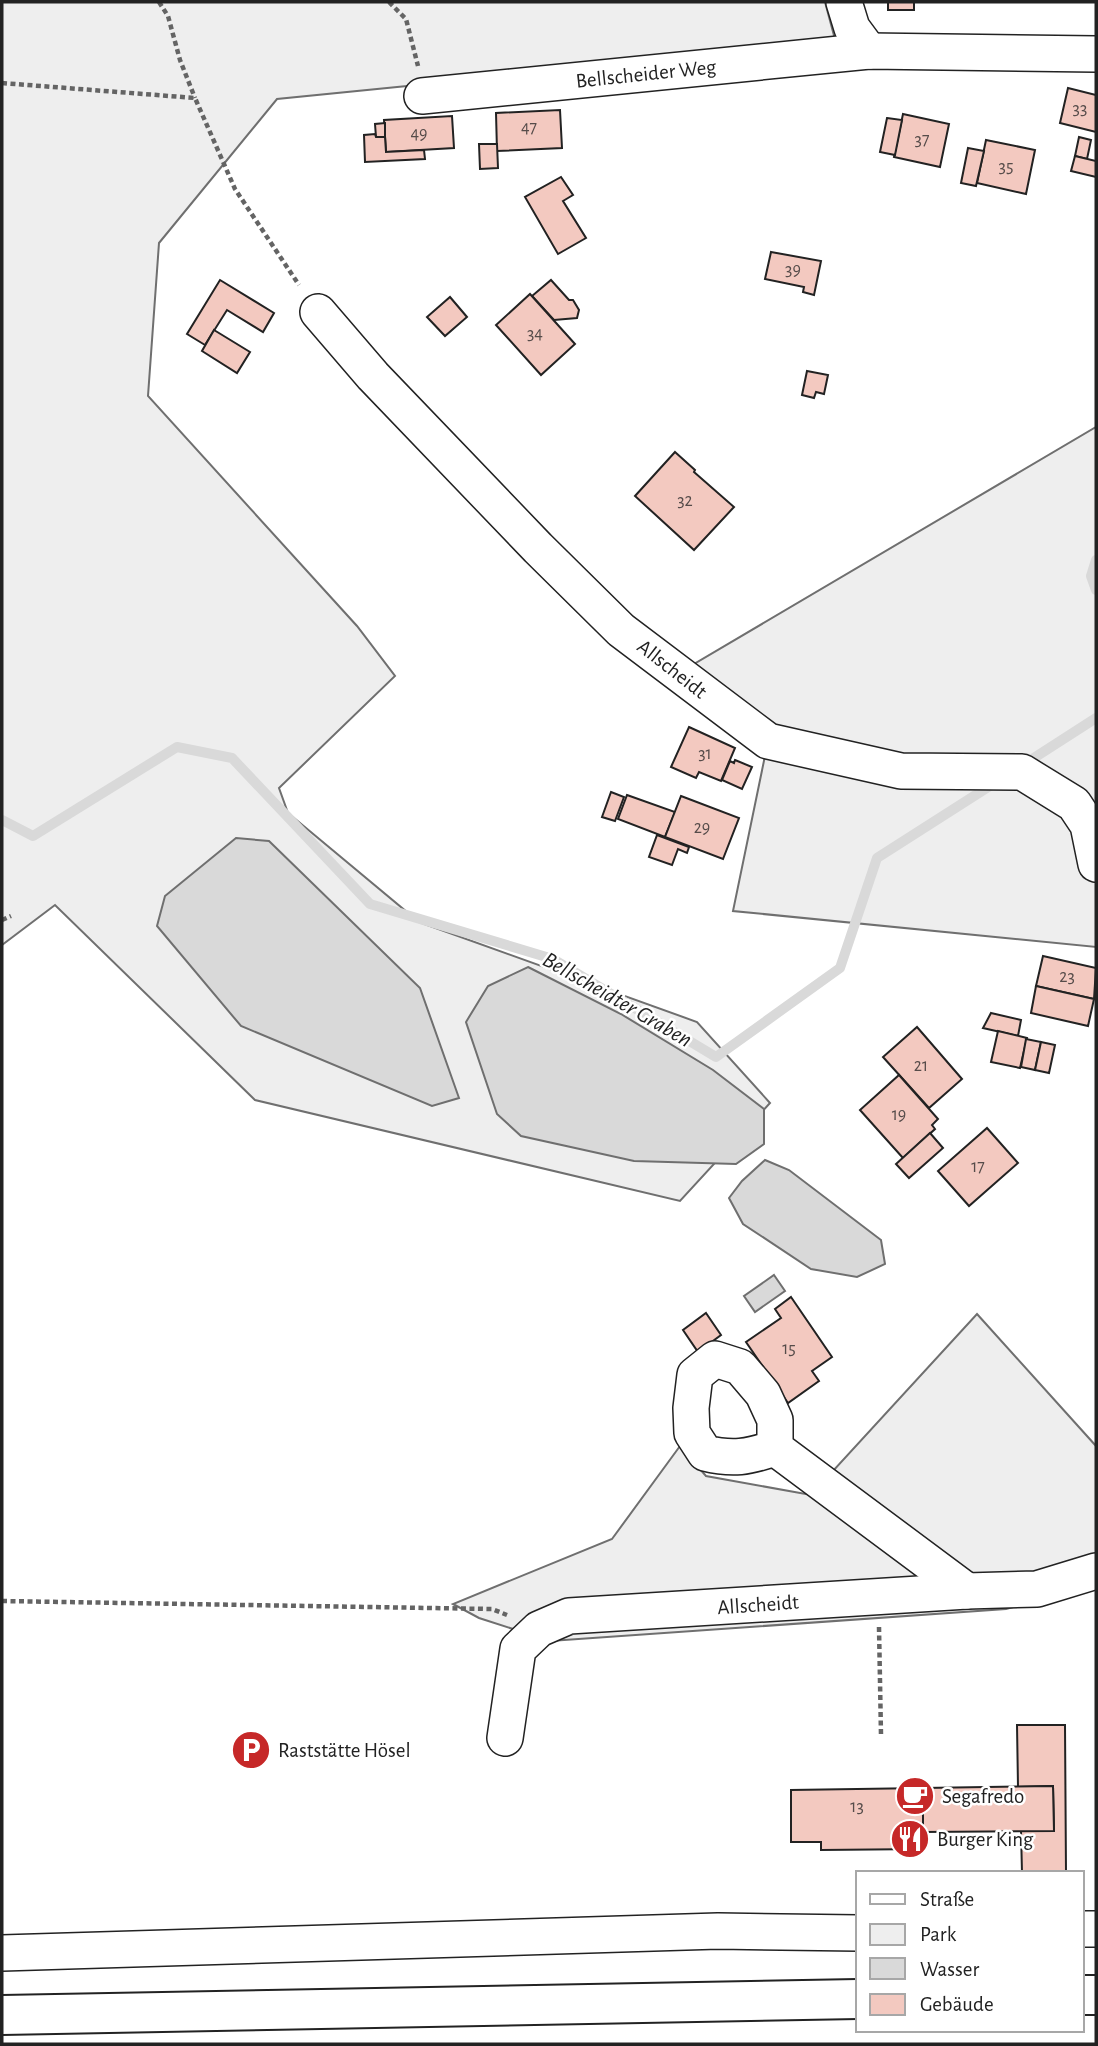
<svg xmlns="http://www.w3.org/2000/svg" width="1098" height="2046" viewBox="0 0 1098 2046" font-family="'Alegreya Sans',sans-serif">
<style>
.green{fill:#eee;stroke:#6f6f6f;stroke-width:2}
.water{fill:#d9d9d9;stroke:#6f6f6f;stroke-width:2}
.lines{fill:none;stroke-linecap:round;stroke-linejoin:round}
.stream{stroke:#d9d9d9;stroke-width:10}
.building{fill:#f3c9c0;stroke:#222;stroke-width:2}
.minor-casing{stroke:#222;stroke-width:38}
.highway-casing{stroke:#222;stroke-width:42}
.path{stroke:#646464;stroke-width:4.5;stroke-dasharray:5 3.5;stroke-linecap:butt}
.minor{stroke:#fff;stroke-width:35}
.highway{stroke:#fff;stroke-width:38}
.labels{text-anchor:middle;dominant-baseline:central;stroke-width:5;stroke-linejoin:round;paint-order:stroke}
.number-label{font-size:18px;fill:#564c4a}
.street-label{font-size:21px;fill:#222;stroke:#fff}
.poi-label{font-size:21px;fill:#222;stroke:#fff;text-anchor:start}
.water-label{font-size:23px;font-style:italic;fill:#222;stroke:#fff}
</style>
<rect width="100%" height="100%" fill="#fff"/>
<!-- green -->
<g class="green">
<path d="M 2,2 L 825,2 L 836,43 L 277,99 L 159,243 L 148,396 L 357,626 L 395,676 L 279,788 L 288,813 L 419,922 L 697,1022 L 770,1103 L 680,1201 L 255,1100 L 55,905 L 2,945 Z"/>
<path d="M 1096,427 L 1096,947 L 733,911 L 766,751 L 689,667 Z"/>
<path d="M 977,1314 L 1096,1446 L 1096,1585 L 1006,1609 L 550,1641 L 479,1618 L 453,1604 L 612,1539 L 680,1446 L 706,1476 L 811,1495 Z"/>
</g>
<!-- water -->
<g class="water">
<path d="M 236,838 L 269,841 L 420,988 L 459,1098 L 432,1106 L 241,1026 L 157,926 L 165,896 Z"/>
<path d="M 528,967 L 621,1014 L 713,1070 L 764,1109 L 764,1144 L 736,1164 L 634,1161 L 521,1136 L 497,1114 L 466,1022 L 488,986 Z"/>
<path d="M 765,1160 L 789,1170 L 881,1240 L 885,1264 L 857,1277 L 811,1269 L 743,1224 L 729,1198 L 742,1181 Z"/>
<path d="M 774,1275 L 785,1291 L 755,1312 L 744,1296 Z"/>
</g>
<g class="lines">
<!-- stream -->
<g class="stream">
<path d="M 1096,560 L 1091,576 L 1096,590"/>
<path d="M 1023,765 L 1096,718"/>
<path d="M 2,820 L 33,836 L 177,747 L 232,758 L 370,904 L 553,959 L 716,1057 L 840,968 L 877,858 L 996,782"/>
</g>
</g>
<!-- building -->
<g class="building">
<rect x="888" y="2" width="26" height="8"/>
<path d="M 1068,88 L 1096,95 L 1096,132 L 1060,123 Z"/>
<path d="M 560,110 L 562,148 L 497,151 L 496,113 Z"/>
<path d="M 903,114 L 949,124 L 940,167 L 894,157 Z"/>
<path d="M 452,116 L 454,148 L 386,152 L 384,120 Z"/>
<path d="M 887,118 L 902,120 L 895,155 L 880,152 Z"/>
<path d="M 385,123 L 385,137 L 376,137 L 375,124 Z"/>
<path d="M 375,134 L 376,137 L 385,137 L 386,152 L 424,150 L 425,159 L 365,162 L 364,135 Z"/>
<path d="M 1079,137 L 1091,140 L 1087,159 L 1075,156 Z"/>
<path d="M 986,140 L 1035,150 L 1026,194 L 977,183 Z"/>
<path d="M 479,144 L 497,144 L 498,168 L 480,169 Z"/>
<path d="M 968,148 L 984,151 L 976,186 L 961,183 Z"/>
<path d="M 1075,156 L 1096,161 L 1096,177 L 1071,171 Z"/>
<path d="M 561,177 L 573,195 L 563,201 L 586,238 L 558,254 L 525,197 Z"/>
<path d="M 771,252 L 821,261 L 814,295 L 803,292 L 804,287 L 765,279 Z"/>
<path d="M 220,280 L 274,313 L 263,332 L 227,310 L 205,345 L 187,334 Z"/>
<path d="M 551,280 L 569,300 L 573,300 L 579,310 L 577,318 L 554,320 L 532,296 Z"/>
<path d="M 530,294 L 575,344 L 541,375 L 496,325 Z"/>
<path d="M 450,297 L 467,317 L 445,336 L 427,317 Z"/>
<path d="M 214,330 L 250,352 L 237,373 L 202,351 Z"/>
<path d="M 807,371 L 828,375 L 824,394 L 816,392 L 814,398 L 802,395 Z"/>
<path d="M 675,452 L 695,470 L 694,472 L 734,507 L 694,550 L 635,496 Z"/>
<path d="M 689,727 L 735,748 L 721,781 L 699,772 L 696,778 L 671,767 Z"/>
<path d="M 735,760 L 752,767 L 742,789 L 722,780 L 730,761 L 734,763 Z"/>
<path d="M 611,792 L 624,797 L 615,821 L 602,817 Z"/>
<path d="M 627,795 L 675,812 L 665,837 L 618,819 Z"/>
<path d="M 681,796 L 739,818 L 723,859 L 665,837 Z"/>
<path d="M 657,835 L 689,847 L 687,853 L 678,849 L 672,865 L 649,857 Z"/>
<path d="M 1043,956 L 1096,968 L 1094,999 L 1036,986 Z"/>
<path d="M 1036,986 L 1094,999 L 1088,1026 L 1031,1013 Z"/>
<path d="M 991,1013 L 1021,1020 L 1018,1036 L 983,1028 Z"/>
<path d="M 917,1027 L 962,1079 L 929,1108 L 883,1057 Z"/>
<path d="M 998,1031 L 1027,1038 L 1020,1068 L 991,1062 Z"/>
<path d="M 1026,1039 L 1041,1042 L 1035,1070 L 1021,1067 Z"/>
<path d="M 1041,1042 L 1055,1045 L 1049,1073 L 1035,1070 Z"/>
<path d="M 899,1075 L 938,1119 L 932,1125 L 935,1129 L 903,1158 L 860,1110 Z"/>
<path d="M 987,1128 L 1018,1163 L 969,1206 L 938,1171 Z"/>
<path d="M 930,1133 L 943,1148 L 909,1178 L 896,1164 Z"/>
<path d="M 791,1297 L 832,1357 L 812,1371 L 819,1381 L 788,1403 L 746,1342 L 781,1318 L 775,1309 Z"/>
<path d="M 706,1313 L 721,1335 L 698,1352 L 683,1330 Z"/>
<path d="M 1017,1725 L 1065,1725 L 1066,1873 L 1022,1873 L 1021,1831 L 1054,1831 L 1053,1786 L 1018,1787 Z"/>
<path d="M 1053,1786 L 1054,1831 L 923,1832 L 923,1788 Z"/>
<path d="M 923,1788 L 923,1849 L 821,1850 L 821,1842 L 791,1842 L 791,1790 Z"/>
</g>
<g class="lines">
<!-- minor casing -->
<g class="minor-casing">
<g id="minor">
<path d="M 844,2 L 852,28 L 869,51"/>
<path d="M 422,96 L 869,51 L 1096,54"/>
<path d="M 318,312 L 373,376 L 538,548 L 621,630 L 768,741 L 901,771 L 1022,772 L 1074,804 L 1088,825 L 1096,864"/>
<path d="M 775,1448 C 748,1457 733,1460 705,1453 L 692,1433 L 691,1408 L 695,1375 L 715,1359 L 740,1367 L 763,1394 L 775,1420 L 775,1448 L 967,1591"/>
<path d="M 505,1738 L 518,1649 L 539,1629 L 569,1616 L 967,1591 L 1037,1589 L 1096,1571"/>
<path d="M 1082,1929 L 1096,1929"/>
<path d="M 2,1953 L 718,1931 L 858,1933"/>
</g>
</g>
<!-- highway casing -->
<g class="highway-casing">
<g id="highway">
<path d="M 1082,1995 L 1096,1995"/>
<path d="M 2,2015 L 858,1999"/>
</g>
</g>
<!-- path -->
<g class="path">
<path d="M 159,2 L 168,16 L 180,60 L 195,98"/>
<path d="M 389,2 L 406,19 L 418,66"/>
<path d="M 2,83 L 195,98 L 235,189 L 299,285"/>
<path d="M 2,920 L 11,916"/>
<path d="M 2,1601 L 492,1609 L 507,1615"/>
<path d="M 879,1627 L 881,1735"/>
</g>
<!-- minor -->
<use href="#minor" class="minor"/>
<!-- highway -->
<use href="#highway" class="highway"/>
</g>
<!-- icons -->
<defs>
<g id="parking-disc" transform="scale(2.0125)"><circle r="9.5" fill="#c62828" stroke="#fff"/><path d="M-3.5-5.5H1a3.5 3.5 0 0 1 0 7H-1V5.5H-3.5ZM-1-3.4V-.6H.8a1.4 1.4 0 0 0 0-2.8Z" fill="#fff"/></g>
<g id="cafe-disc" transform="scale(2.0125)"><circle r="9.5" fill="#c62828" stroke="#fff"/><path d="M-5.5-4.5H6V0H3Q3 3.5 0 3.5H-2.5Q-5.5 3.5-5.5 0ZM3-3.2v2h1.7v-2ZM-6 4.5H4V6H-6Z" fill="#fff"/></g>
<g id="restaurant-disc" transform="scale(2.0125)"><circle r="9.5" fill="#c62828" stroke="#fff"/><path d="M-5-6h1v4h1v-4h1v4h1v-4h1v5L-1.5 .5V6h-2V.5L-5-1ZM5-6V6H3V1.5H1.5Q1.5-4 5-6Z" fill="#fff"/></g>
</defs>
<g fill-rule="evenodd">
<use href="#parking-disc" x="251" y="1750"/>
<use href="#cafe-disc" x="915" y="1796"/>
<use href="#restaurant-disc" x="910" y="1839"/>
</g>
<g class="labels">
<!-- number labels -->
<g class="number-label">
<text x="1080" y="109">33</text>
<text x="529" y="128">47</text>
<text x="419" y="134">49</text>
<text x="922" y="140">37</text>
<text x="1006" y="167">35</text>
<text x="793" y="270">39</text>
<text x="535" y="334">34</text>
<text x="685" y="501">32</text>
<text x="705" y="754">31</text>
<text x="702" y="828">29</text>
<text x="1067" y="977">23</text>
<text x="921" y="1066">21</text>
<text x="899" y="1115">19</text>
<text x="978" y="1167">17</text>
<text x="789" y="1349">15</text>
<text x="857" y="1807">13</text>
</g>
<!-- street labels -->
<g class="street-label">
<text transform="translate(646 74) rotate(-6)">Bellscheider Weg</text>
<text transform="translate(672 669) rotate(38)">Allscheidt</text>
<text transform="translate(758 1605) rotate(-4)">Allscheidt</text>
</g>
<!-- poi labels -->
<g class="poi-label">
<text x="278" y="1750">Raststätte Hösel</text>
<text x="942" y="1796">Segafredo</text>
<text x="937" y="1839">Burger King</text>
</g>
<!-- water labels -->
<g class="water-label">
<text transform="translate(617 1000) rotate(30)">Bellscheidter Graben</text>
</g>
</g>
<!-- border -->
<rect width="1098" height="2046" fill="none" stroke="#222222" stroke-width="7"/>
<!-- legend -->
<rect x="856" y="1871" width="228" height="161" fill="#ffffff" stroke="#a7a7a7" stroke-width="2"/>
<rect x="870" y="1894" width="35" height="10" fill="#ffffff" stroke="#a7a7a7" stroke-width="2"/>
<text x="920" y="1906" font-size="21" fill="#222222">Straße</text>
<rect x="870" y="1924" width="35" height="21" fill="#eeeeee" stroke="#a7a7a7" stroke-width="2"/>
<text x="920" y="1941" font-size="21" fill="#222222">Park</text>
<rect x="870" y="1958" width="35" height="21" fill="#d9d9d9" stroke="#a7a7a7" stroke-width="2"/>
<text x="920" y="1976" font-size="21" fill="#222222">Wasser</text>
<rect x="870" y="1994" width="35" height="21" fill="#f3c9c0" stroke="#a7a7a7" stroke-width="2"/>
<text x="920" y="2011" font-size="21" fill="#222222">Gebäude</text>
</svg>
